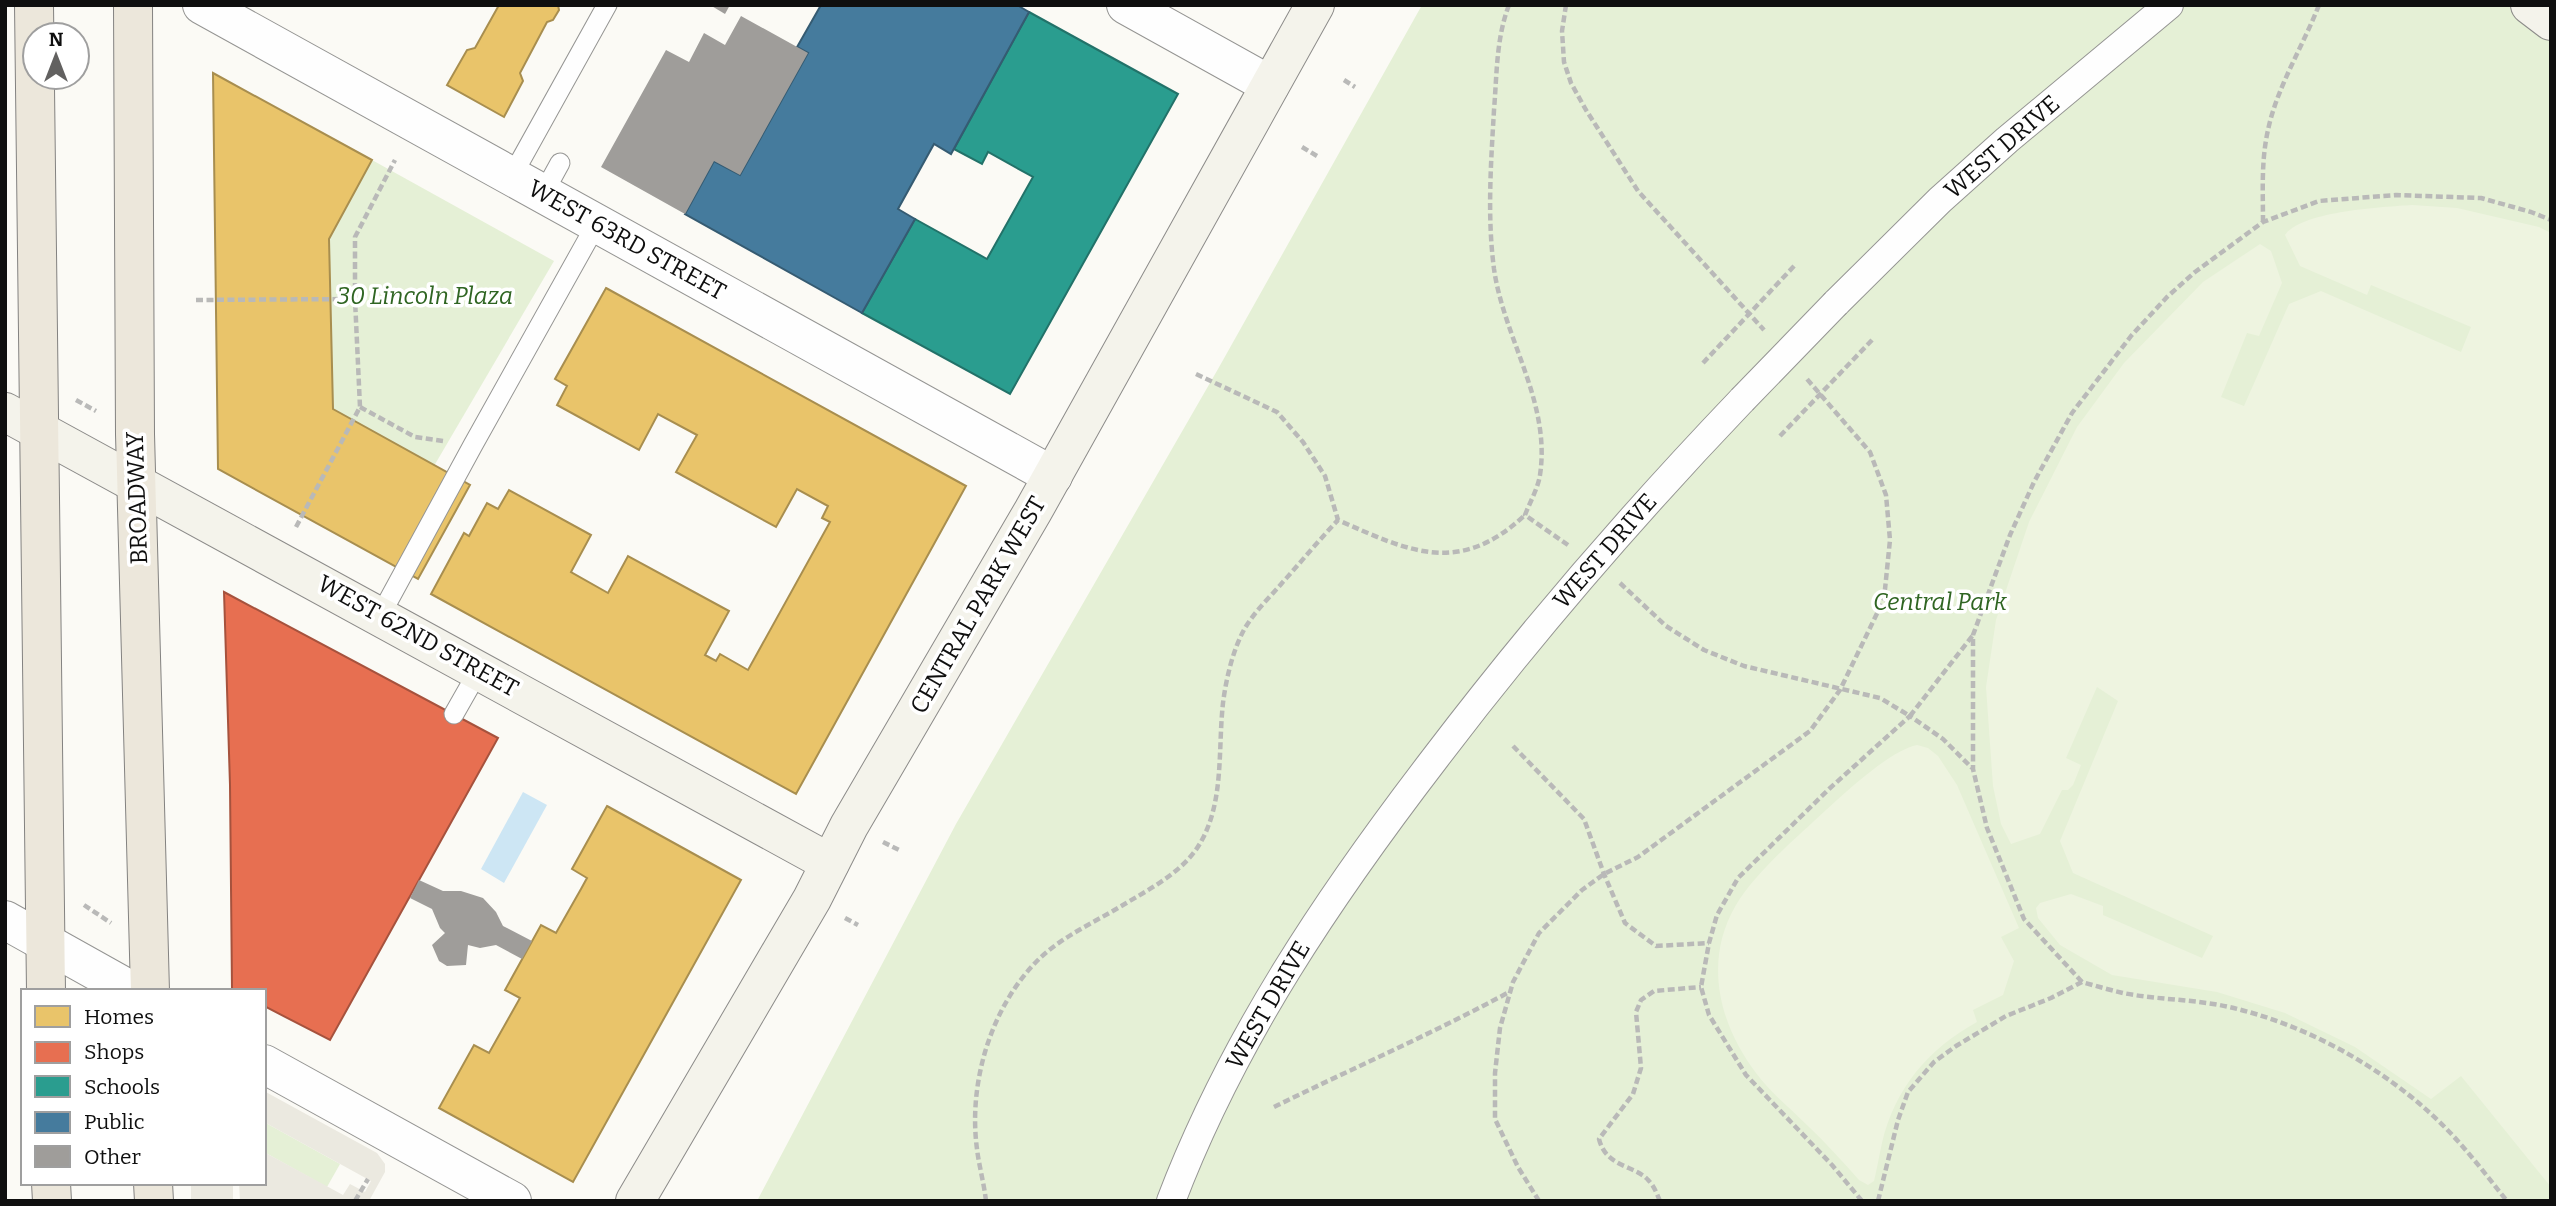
<svg xmlns="http://www.w3.org/2000/svg" width="2556" height="1206" viewBox="0 0 2556 1206" font-family="Bitter,serif">
<style>
.green{fill:#e5f0d6}
.pitch{fill:#eef4e0}
.plaza{fill:#ebe9e0}
.water{fill:#cde6f4}
.homes{fill:#e9c46a;stroke:#a88e4f;stroke-width:2}
.shops{fill:#e76f51;stroke:#a6523d;stroke-width:2}
.schools{fill:#2a9d8f;stroke:#227269;stroke-width:2}
.public{fill:#457b9d;stroke:#355b72;stroke-width:2}
.building{fill:#9f9d9a}
.lines{fill:none;stroke-linecap:round;stroke-linejoin:round}
.service-casing{stroke:#959593;stroke-width:21}
.pedestrian-casing{stroke:#959593;stroke-width:30}
.minor-casing{stroke:#959593;stroke-width:40}
.secondary-casing{stroke:#8c8b89;stroke-width:40}
.primary-casing{stroke:#838280;stroke-width:40}
.path{stroke:#b9b9b8;stroke-width:4.5;stroke-dasharray:7 3.5;stroke-linecap:butt}
.service{stroke:#fefefe;stroke-width:19}
.pedestrian{stroke:#fefefe;stroke-width:28}
.minor{stroke:#fefefe;stroke-width:38}
.secondary{stroke:#f4f3eb;stroke-width:38}
.primary{stroke:#ece7db;stroke-width:38}
.pedestrian-bridge-casing{stroke:#959593;stroke-width:30;stroke-linecap:butt}
.path-bridge{stroke:#b9b9b8;stroke-width:4.5;stroke-dasharray:7 3.5;stroke-linecap:butt}
.pedestrian-bridge{stroke:#fefefe;stroke-width:28}
.labels{text-anchor:middle;dominant-baseline:central;stroke-width:7;stroke-linejoin:round;paint-order:stroke}
.street-label{font-size:24px;fill:#0f0f0f;stroke:#fff}
.park-label{font-size:24px;font-style:italic;fill:#2f6522;stroke:#fff}
</style>
<rect width="100%" height="100%" fill="#fbfaf5"/>
<!-- green -->
<g class="green">
<path d="M 1422,5 L 2551,5 L 2551,1201 L 757,1201 L 956,824 L 1218,369 Z"/>
<path d="M 372,160 L 554,261 L 434,466 L 333,409 L 329,239 Z"/>
<path d="M 264,1122 L 340,1164 L 327,1187 L 264,1152 Z"/>
</g>
<!-- pitch -->
<g class="pitch">
<path d="M 2412,205 L 2457,208 L 2539,227 L 2551,233 L 2551,1187 L 2461,1076 L 2431,1099 L 2355,1047 L 2285,1013 L 2217,992 L 2112,975 L 2060,945 L 2038,918 L 2036,908 L 2040,903 L 2071,894 L 2103,906 L 2103,915 L 2202,958 L 2213,936 L 2073,873 L 2060,841 L 2118,701 L 2097,687 L 2066,758 L 2081,765 L 2073,785 L 2068,790 L 2062,790 L 2040,834 L 2011,844 L 2001,824 L 1993,786 L 1986,687 L 1996,620 L 2029,522 L 2077,427 L 2124,363 L 2203,282 L 2260,244 L 2271,251 L 2282,283 L 2259,336 L 2247,333 L 2221,397 L 2244,406 L 2289,304 L 2321,291 L 2461,352 L 2471,327 L 2371,285 L 2367,295 L 2300,266 L 2285,235 C 2302,211 2383,207 2412,205 Z"/>
<path d="M 1917,745 L 1928,748 L 1938,756 L 1957,785 L 2019,928 L 2001,937 L 2014,961 L 2003,995 L 1973,1010 L 1977,1022 C 1928,1049 1895,1088 1882,1143 C 1879,1156 1877,1169 1874,1181 L 1868,1185 L 1859,1180 C 1843,1162 1826,1143 1808,1126 C 1791,1109 1771,1093 1756,1073 C 1719,1024 1703,961 1736,905 C 1750,881 1779,853 1800,834 C 1827,810 1884,752 1917,745 Z"/>
</g>
<!-- plaza -->
<g class="plaza">
<path d="M 264,1091 L 377,1153 L 385,1164 L 385,1172 L 369,1201 L 240,1201 L 239,1183 L 264,1183 L 264,1152 L 343,1195 L 350,1184 L 365,1192 L 371,1181 L 264,1122 Z"/>
<rect x="191" y="1183" width="42" height="18"/>
</g>
<!-- water -->
<path class="water" d="M 523,792 L 547,805 L 504,883 L 481,869 Z"/>
<!-- homes -->
<g class="homes">
<path d="M 499,5 L 558,5 L 559,10 L 553,20 L 547,22 L 520,73 L 523,81 L 504,117 L 447,85 L 467,50 L 475,48 Z"/>
<path d="M 213,73 L 372,160 L 329,239 L 333,409 L 470,485 L 418,579 L 218,469 Z"/>
<path d="M 606,288 L 966,486 L 796,794 L 431,594 L 464,533 L 469,536 L 487,503 L 498,509 L 509,490 L 591,535 L 571,572 L 608,593 L 628,556 L 729,611 L 705,655 L 716,661 L 720,654 L 748,670 L 830,522 L 822,518 L 828,506 L 797,489 L 776,527 L 676,472 L 697,435 L 658,414 L 639,450 L 557,405 L 567,386 L 555,379 Z"/>
<path d="M 607,806 L 741,880 L 573,1182 L 439,1108 L 474,1045 L 489,1053 L 520,998 L 505,990 L 541,925 L 556,933 L 581,889 L 587,878 L 572,869 Z"/>
</g>
<!-- shops -->
<path class="shops" d="M 224,592 L 498,738 L 330,1040 L 264,1006 L 264,991 L 232,989 L 230,785 Z"/>
<!-- schools -->
<path class="schools" d="M 1029,12 L 1178,94 L 1010,394 L 862,313 L 915,219 L 987,259 L 1033,177 L 988,152 L 982,164 L 954,149 Z"/>
<!-- public -->
<path class="public" d="M 821,5 L 1017,5 L 1029,12 L 951,154 L 934,144 L 898,209 L 915,219 L 862,313 L 685,214 L 714,161 L 740,175 L 808,53 L 797,47 Z"/>
<!-- building -->
<g class="building">
<path d="M 710,5 L 730,5 L 725,14 Z"/>
<path d="M 741,16 L 808,53 L 740,175 L 714,161 L 685,214 L 601,167 L 666,50 L 689,62 L 704,33 L 725,45 Z"/>
<path d="M 419,880 L 443,891 L 461,891 L 483,898 L 496,912 L 503,926 L 532,941 L 522,959 L 496,945 L 480,948 L 468,945 L 466,965 L 447,966 L 439,961 L 432,945 L 445,933 L 440,928 L 432,909 L 410,898 Z"/>
</g>
<g class="lines">
<!-- service casing -->
<g class="service-casing">
<g id="service">
<path d="M 512,176 L 607,5"/>
<path d="M 543,194 L 560,163"/>
<path d="M 380,616 L 473,445 L 597,223"/>
<path d="M 454,714 L 479,670"/>
</g>
</g>
<!-- pedestrian casing -->
<g class="pedestrian-casing">
<g id="pedestrian">
<path d="M 1836,303 L 1940,200 L 2007,140 L 2169,5"/>
<path d="M 1171,1201 C 1233,1038 1330,895 1436,757 C 1531,632 1633,514 1742,400"/>
</g>
</g>
<!-- minor casing -->
<g class="minor-casing">
<g id="minor">
<path d="M 202,5 L 1053,476"/>
<path d="M 1126,5 L 1270,85"/>
<path d="M 5,920 L 132,991"/>
<path d="M 264,1064 L 512,1201"/>
</g>
</g>
<!-- secondary casing -->
<g class="secondary-casing">
<g id="secondary">
<path d="M 2530,5 L 2551,21"/>
<path d="M 5,412 L 830,863"/>
<path d="M 635,1201 L 812,899 L 849,826 L 1033,511 L 1315,5"/>
</g>
</g>
<!-- primary casing -->
<g class="primary-casing">
<g id="primary">
<path d="M 34,5 L 46,991"/>
<path d="M 133,5 L 135,434 L 150,991"/>
<path d="M 51,1183 L 52,1201"/>
<path d="M 153,1183 L 154,1201"/>
</g>
</g>
<!-- path -->
<g class="path">
<path d="M 1509,5 C 1496,39 1497,74 1494,110 C 1491,163 1487,216 1494,269 C 1504,339 1551,402 1540,475 C 1538,488 1530,502 1525,515 L 1568,545"/>
<path d="M 1566,5 L 1562,31 L 1564,62 L 1571,83 L 1586,110 L 1638,191 L 1764,330"/>
<path d="M 1344,80 L 1355,87"/>
<path d="M 1302,147 L 1317,156"/>
<path d="M 2263,222 C 2263,192 2261,161 2268,130 C 2277,87 2303,46 2319,5"/>
<path d="M 196,300 L 355,299 L 355,237 L 395,160"/>
<path d="M 1196,374 L 1277,412 L 1303,442 L 1325,476 L 1338,520 C 1410,552 1460,576 1525,515"/>
<path d="M 76,400 L 96,411"/>
<path d="M 360,407 L 415,437 L 443,441"/>
<path d="M 296,527 L 360,407 L 355,299"/>
<path d="M 1620,583 L 1666,626 L 1704,650 L 1744,666 L 1880,698 L 1910,716 L 1973,635"/>
<path d="M 1513,746 L 1584,819 L 1604,874 L 1625,923 L 1656,946 L 1709,943"/>
<path d="M 883,842 L 901,851"/>
<path d="M 84,905 L 111,923"/>
<path d="M 845,918 L 858,925"/>
<path d="M 2082,982 L 2024,919 L 1987,828 L 1973,769 L 1973,635 L 2010,535 L 2034,482 L 2072,413 L 2131,336 L 2167,297 L 2195,272 L 2263,222 L 2319,201 L 2396,195 L 2481,198 L 2531,212 L 2551,220"/>
<path d="M 1274,1107 C 1353,1068 1434,1033 1511,991"/>
<path d="M 355,1201 L 368,1179"/>
<path d="M 986,1201 C 984,1183 979,1166 977,1149 C 968,1083 991,1006 1039,959 C 1063,936 1095,922 1123,905 C 1153,887 1187,870 1203,838 C 1224,797 1218,748 1223,703 C 1226,679 1233,649 1245,628 C 1255,611 1270,597 1282,583 C 1301,562 1319,540 1338,520"/>
<path d="M 1539,1201 L 1518,1167 L 1495,1119 L 1495,1073 L 1500,1028 L 1513,982 L 1539,933 L 1582,890 L 1604,874 L 1638,857 L 1810,731 L 1840,690 L 1884,599 L 1890,540 L 1886,495 L 1870,452 L 1807,379"/>
<path d="M 1660,1201 C 1657,1194 1654,1186 1649,1181 C 1636,1165 1606,1168 1599,1139 L 1633,1094 L 1641,1068 L 1636,1012 L 1641,1000 L 1654,991 L 1701,987"/>
<path d="M 1862,1201 L 1832,1165 L 1746,1075 L 1709,1015 L 1701,987 L 1709,943 L 1717,915 L 1738,878 L 1829,789 L 1910,716 L 1943,739 L 1972,768"/>
<path d="M 1878,1201 L 1898,1120 L 1908,1092 L 1934,1062 L 1956,1046 L 2006,1016 L 2051,998 L 2082,982 C 2096,986 2110,990 2123,993 C 2158,1000 2194,999 2229,1007 C 2301,1023 2375,1063 2430,1113 C 2459,1139 2483,1171 2507,1201"/>
</g>
<!-- service -->
<use href="#service" class="service"/>
<!-- pedestrian -->
<use href="#pedestrian" class="pedestrian"/>
<!-- minor -->
<use href="#minor" class="minor"/>
<!-- secondary -->
<use href="#secondary" class="secondary"/>
<!-- primary -->
<use href="#primary" class="primary"/>
<!-- pedestrian-bridge casing -->
<g class="pedestrian-bridge-casing">
<path id="pedestrian-bridge" d="M 1742,400 L 1836,303"/>
</g>
<!-- path-bridge -->
<g class="path-bridge">
<path d="M 1703,363 L 1796,264"/>
<path d="M 1780,436 L 1873,339"/>
</g>
<!-- pedestrian-bridge -->
<use href="#pedestrian-bridge" class="pedestrian-bridge"/>
</g>
<g class="labels">
<!-- street labels -->
<g class="street-label">
<text transform="translate(2002 147) rotate(-41)">WEST DRIVE</text>
<text transform="translate(627 240) rotate(29)">WEST 63RD STREET</text>
<text transform="translate(137 498) rotate(-92)">BROADWAY</text>
<text transform="translate(1605 551) rotate(-49)">WEST DRIVE</text>
<text transform="translate(978 605) rotate(-60)">CENTRAL PARK WEST</text>
<text transform="translate(418 636) rotate(29)">WEST 62ND STREET</text>
<text transform="translate(1268 1005) rotate(-60)">WEST DRIVE</text>
</g>
<!-- park labels -->
<g class="park-label">
<text x="425" y="296">30 Lincoln Plaza</text>
<text x="1940" y="602">Central Park</text>
</g>
</g>
<!-- border -->
<rect width="2556" height="1206" fill="none" stroke="#0f0f0f" stroke-width="14"/>
<!-- legend -->
<rect x="21" y="989" width="245" height="196" fill="#ffffff" stroke="#9f9f9f" stroke-width="2"/>
<rect x="35" y="1006" width="35" height="21" fill="#e9c46a" stroke="#9f9f9f" stroke-width="2"/>
<text x="84" y="1024" font-size="21" fill="#0f0f0f">Homes</text>
<rect x="35" y="1042" width="35" height="21" fill="#e76f51" stroke="#9f9f9f" stroke-width="2"/>
<text x="84" y="1059" font-size="21" fill="#0f0f0f">Shops</text>
<rect x="35" y="1076" width="35" height="21" fill="#2a9d8f" stroke="#9f9f9f" stroke-width="2"/>
<text x="84" y="1094" font-size="21" fill="#0f0f0f">Schools</text>
<rect x="35" y="1112" width="35" height="21" fill="#457b9d" stroke="#9f9f9f" stroke-width="2"/>
<text x="84" y="1129" font-size="21" fill="#0f0f0f">Public</text>
<rect x="35" y="1146" width="35" height="21" fill="#9f9d9a" stroke="#9f9f9f" stroke-width="2"/>
<text x="84" y="1164" font-size="21" fill="#0f0f0f">Other</text>
<!-- north arrow -->
<g transform="translate(56 56)"><circle r="33" fill="#ffffff" stroke="#9f9f9f" stroke-width="2"/>
<path d="M0-5L12 26L0 18L-12 26Z" fill="#626160"/>
<text y="-10" font-size="19" font-weight="bold" text-anchor="middle" fill="#0f0f0f">N</text>
</g>
</svg>
